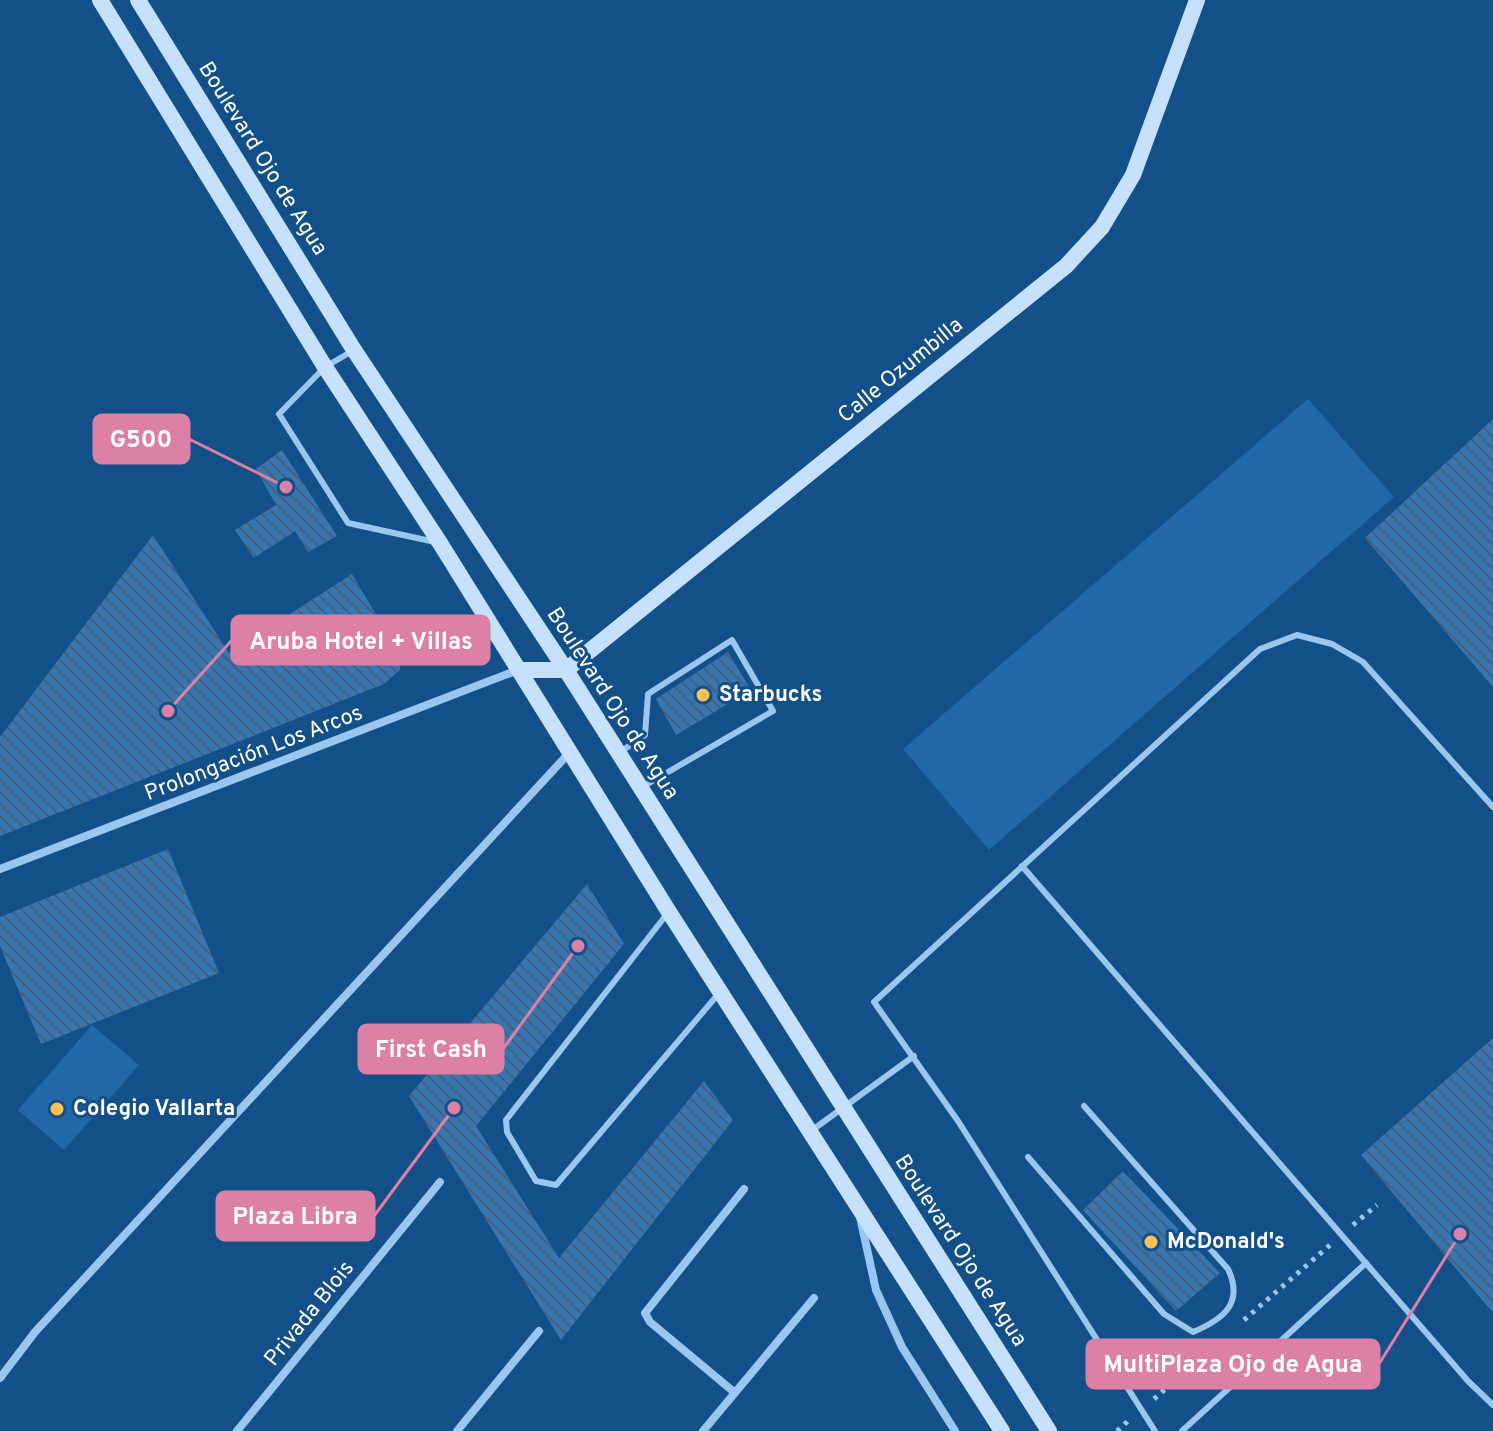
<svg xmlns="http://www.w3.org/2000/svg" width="1493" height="1431" viewBox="0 0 1493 1431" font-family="Overpass,sans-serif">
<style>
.park{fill:#2267a6}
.building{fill:url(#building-back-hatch)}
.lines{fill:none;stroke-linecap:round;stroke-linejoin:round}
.path{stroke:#99c7f0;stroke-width:5;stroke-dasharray:4 6;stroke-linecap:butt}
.lane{stroke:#99c7f0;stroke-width:6}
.street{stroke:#99c7f0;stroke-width:8}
.secondary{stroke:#c6e1fb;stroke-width:16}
.poi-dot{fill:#ffc157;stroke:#134f88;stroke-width:3}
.labels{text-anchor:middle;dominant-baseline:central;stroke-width:6;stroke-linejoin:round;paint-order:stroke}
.street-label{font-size:22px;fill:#fff;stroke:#134f88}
.poi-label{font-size:22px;font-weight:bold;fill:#fff;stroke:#134f88;text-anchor:start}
.leader{fill:none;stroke:#dd80a5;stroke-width:3}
.callout-dot{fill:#dd80a5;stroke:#134f88;stroke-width:3}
.callout{fill:#dd80a5;stroke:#dd80a5;stroke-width:3}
.callout-label{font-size:24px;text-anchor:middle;font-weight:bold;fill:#fff}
</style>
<defs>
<pattern id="building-back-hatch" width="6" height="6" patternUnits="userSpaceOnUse" patternTransform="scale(2)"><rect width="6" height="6" fill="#3776b0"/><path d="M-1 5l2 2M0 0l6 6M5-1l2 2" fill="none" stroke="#42617e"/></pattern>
</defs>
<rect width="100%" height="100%" fill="#134f88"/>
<!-- park -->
<g class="park">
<path d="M 1308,399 L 1394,497 L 989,850 L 903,749 Z"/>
<path d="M 92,1025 L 139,1065 L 64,1150 L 18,1110 Z"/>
</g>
<!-- building -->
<g class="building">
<path d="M 1493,419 L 1493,687 L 1365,538 Z"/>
<path d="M 282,450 L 337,536 L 308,552 L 295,531 L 254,558 L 235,530 L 276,505 L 256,469 Z"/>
<path d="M 153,535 L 229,653 L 352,574 L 400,655 L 400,670 L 384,684 L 0,836 L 0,737 Z"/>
<path d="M 728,652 L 751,690 L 676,735 L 656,699 Z"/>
<path d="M 168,849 L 219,973 L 41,1044 L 0,946 L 0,917 Z"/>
<path d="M 587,884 L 624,944 L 476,1126 L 559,1258 L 704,1081 L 733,1120 L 561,1340 L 409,1096 Z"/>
<path d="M 1493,1038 L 1493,1313 L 1361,1155 Z"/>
<path d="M 1123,1171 L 1220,1273 L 1176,1311 L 1083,1210 Z"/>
</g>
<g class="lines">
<!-- path -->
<g class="path">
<path d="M 1353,1225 L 1377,1205"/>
<path d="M 1244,1320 L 1330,1245"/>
<path d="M 1154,1399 L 1222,1340"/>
<path d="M 1117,1431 L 1128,1421"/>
</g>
<!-- lane -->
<g class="lane">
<path d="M 354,350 L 325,367 L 279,414 L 348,523 L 435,542"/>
<path d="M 619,753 L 645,735 L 648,694 L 732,640 L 773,711 L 644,786"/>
<path d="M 1022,866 L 1468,1381 L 1493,1405"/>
<path d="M 667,914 L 506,1120 L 507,1132 L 536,1181 L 556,1185 L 720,992"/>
<path d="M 811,1131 L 914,1056"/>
<path d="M 1028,1157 L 1164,1314 L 1193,1332 C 1224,1319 1244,1303 1228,1269 L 1084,1106"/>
<path d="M 1155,1431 L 958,1121 L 874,1002 L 1260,649 L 1297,635 L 1332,644 L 1363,662 L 1493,807"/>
<path d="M 1182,1431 L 1366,1263"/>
</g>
<!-- street -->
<g class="street">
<path d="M 0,869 L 518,670"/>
<path d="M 860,1217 L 876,1290 L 902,1347 L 955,1431"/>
<path d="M 0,1378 L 35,1332 L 570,752"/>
<path d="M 734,1392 L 650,1322 L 645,1313 L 744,1189"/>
<path d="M 237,1431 L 440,1182"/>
<path d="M 457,1431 L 539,1331"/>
<path d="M 703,1431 L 814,1298"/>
</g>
<!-- secondary -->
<g class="secondary">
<path d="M 100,0 L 325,367 L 440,543 L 669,912 L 1002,1431"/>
<path d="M 138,0 L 354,350 L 566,670 L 1049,1431"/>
<path d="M 519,670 L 566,670 L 1066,266 L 1102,227 L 1133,175 L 1197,0"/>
</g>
</g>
<!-- markers -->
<g class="poi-dot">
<circle cx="703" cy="695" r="8"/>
<circle cx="57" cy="1109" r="8"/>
<circle cx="1151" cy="1242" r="8"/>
</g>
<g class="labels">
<!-- street labels -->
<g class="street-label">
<text transform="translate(262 159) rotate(58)">Boulevard Ojo de Agua</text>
<text transform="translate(901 371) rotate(-39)">Calle Ozumbilla</text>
<text transform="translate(612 704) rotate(57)">Boulevard Ojo de Agua</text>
<text transform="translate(254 754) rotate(-21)">Prolongación Los Arcos</text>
<text transform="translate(960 1251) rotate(57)">Boulevard Ojo de Agua</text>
<text transform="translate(310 1314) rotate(-51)">Privada Blois</text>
</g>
<!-- poi labels -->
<g class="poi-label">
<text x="719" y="695">Starbucks</text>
<text x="73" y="1109">Colegio Vallarta</text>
<text x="1167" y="1242">McDonald's</text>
</g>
</g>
<!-- callouts -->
<path class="leader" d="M286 487L189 439M168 711L232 640M578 946L503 1049M454 1108L374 1216M1460 1234L1379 1364"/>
<g class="callout-dot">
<circle cx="286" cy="487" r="8"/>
<circle cx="168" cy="711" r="8"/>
<circle cx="578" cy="946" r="8"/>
<circle cx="454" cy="1108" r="8"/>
<circle cx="1460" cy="1234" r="8"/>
</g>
<g class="callout">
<rect x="94" y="415" width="95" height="48" rx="8"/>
<rect x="232" y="616" width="257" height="48" rx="8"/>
<rect x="359" y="1025" width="144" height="48" rx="8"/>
<rect x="217" y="1192" width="157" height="48" rx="8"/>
<rect x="1087" y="1340" width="292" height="48" rx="8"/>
</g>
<g class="callout-label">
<text x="141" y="447">G500</text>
<text x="361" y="649">Aruba Hotel + Villas</text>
<text x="431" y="1057">First Cash</text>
<text x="295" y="1224">Plaza Libra</text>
<text x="1233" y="1372">MultiPlaza Ojo de Agua</text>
</g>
</svg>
